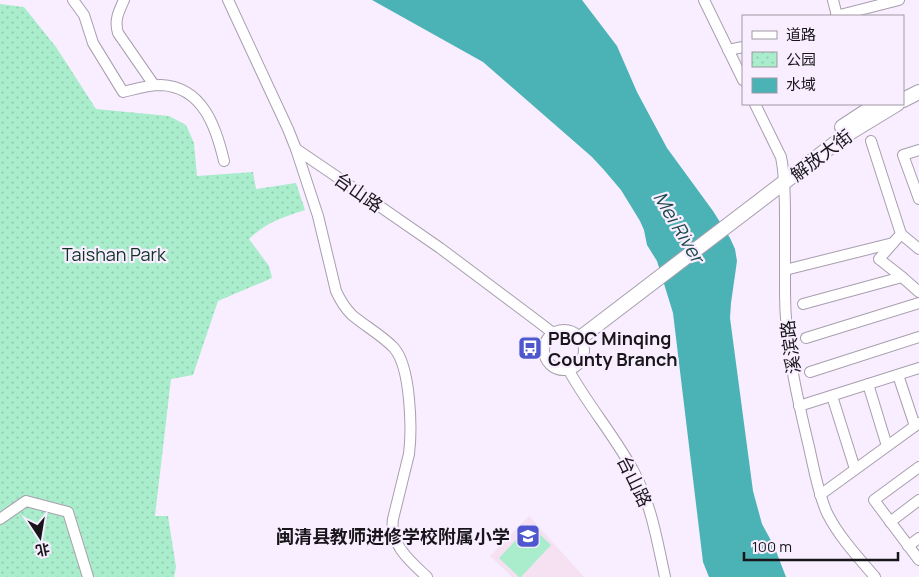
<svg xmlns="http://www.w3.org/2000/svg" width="919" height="577" viewBox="0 0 919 577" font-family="Manrope,'Noto Sans SC',sans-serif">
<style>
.education{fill:#f5e1f1}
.grass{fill:#aaedcc}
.park{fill:url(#park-dots)}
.water{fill:#4bb3b6}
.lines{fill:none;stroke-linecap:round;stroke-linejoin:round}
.minor-casing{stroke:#a89fae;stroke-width:12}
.major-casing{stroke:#a89fae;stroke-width:16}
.minor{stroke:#fff;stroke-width:10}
.major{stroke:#fff;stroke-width:14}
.labels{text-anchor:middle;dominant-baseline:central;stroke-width:4.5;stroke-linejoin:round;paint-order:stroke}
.street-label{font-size:18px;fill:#19161b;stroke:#f8eeff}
.park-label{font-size:18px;fill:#0f3324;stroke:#f8eeff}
.poi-label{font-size:18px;font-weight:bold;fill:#19161b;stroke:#f8eeff;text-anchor:start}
.water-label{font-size:19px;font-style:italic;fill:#1b494a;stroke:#f8eeff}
</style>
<defs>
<pattern id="park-dots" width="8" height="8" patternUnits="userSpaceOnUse" patternTransform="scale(1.25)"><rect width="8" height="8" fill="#aaedcc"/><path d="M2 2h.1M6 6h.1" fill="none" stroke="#92caaf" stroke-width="1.8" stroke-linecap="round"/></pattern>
</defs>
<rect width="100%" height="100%" fill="#f8eeff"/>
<!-- education -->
<path class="education" d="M 529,516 L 584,577 L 512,577 L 490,556 Z"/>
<!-- grass -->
<path class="grass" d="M 530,525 L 551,545 L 521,577 L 519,577 L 499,558 Z"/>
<!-- park -->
<path class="park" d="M 0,4 L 24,7 L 56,47 L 96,109 L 169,116 L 186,125 L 194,143 L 197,176 L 253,172 L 256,189 L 296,183 L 305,210 C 281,218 267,222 249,239 L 269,266 L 272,278 L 218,301 L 193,375 L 171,379 L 155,516 L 168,516 L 176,567 L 174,577 L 0,577 Z"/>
<!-- water -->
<path class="water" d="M 372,0 L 582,0 L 617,46 L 637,92 L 667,148 L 713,211 L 730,238 L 735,249 L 737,261 L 731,303 L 730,318 L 753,491 L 762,524 L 774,546 L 786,577 L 709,577 L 703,562 L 673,313 L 657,261 L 647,245 L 644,230 L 640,221 L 621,190 L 604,170 L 592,157 L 483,62 Z"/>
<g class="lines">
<!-- minor casing -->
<g class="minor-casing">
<g id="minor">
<path d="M 73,0 L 84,15 L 93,43 L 123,92 C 135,89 148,85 161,85 C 203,87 216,127 224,161"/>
<path d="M 124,0 C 119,11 114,20 118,33 L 154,85"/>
<path d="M 228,0 L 288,129 L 296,149 L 346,183 L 440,248 L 536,320 L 553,333"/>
<path d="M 704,0 L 743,80"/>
<path d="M 833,0 L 837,16"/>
<path d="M 836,16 L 899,0"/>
<path d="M 728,50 L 743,47"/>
<path d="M 755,104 L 781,157 C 785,176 785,197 785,217 C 785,243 785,268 785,293 C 785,345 797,397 809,447 C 814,469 818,493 827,513 C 839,537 858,557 875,577"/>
<path d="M 871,141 L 901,234 L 879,259 L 902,277 L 919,292"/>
<path d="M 296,149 L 318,216 L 336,291 C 340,300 345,308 352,315 C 365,326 383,336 394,348 C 411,367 412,430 409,454 L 393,519 C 389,544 411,562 427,577"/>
<path d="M 919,150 L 903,155 L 919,199"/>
<path d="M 901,234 L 919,249"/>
<path d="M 785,270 L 893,243"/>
<path d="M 803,304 L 902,277"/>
<circle cx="564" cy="350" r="20"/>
<path d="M 806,338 L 919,303"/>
<path d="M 568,369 C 587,404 614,435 633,470 C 651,503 657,540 665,577"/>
<path d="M 810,372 L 919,337"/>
<path d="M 898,375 L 915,426"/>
<path d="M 868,384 L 887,446"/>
<path d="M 832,396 L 855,469"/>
<path d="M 799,406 L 919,368"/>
<path d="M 919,467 L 874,500 L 919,560"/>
<path d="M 820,495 L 919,423"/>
<path d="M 0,519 L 26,501 L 68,512 L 88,577"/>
<path d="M 890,522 L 919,500"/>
<path d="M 908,546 L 919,538"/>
</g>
</g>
<!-- major casing -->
<g class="major-casing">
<g id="major">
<path d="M 903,100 L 919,92"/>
<path d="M 842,127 L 877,104"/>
<path d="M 580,338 L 846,135 L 897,104"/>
</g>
</g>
<!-- minor -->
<use href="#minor" class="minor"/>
<!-- major -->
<use href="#major" class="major"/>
</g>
<!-- icons -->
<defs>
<g id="bus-square" transform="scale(1.25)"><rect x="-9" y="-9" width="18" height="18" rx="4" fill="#4e57cd" stroke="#f8eeff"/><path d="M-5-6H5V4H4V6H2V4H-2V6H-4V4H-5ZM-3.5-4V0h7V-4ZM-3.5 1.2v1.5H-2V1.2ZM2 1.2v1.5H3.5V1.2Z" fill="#fff"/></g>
<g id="school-square" transform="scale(1.25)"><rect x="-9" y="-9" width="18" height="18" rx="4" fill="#4e57cd" stroke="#f8eeff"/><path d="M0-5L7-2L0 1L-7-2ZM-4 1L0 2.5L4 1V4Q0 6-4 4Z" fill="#fff"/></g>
</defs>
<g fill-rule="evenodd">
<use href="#bus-square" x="530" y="348"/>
<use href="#school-square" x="528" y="536"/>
</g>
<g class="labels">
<!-- street labels -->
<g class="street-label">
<text transform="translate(821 155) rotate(-37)">解放大街</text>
<text transform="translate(359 192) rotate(35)">台山路</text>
<text transform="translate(790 347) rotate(-97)">溪滨路</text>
<text transform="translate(635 481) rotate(64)">台山路</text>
</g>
<!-- park labels -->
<g class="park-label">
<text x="114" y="254">Taishan Park</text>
</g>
<!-- poi labels -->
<g class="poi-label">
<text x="548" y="338">PBOC Minqing<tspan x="548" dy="21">County Branch</tspan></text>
<text x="510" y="536" text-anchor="end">闽清县教师进修学校附属小学</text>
</g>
<!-- water labels -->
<g class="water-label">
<text transform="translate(679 227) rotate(59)">Mei River</text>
</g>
</g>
<!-- legend -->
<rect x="742" y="15" width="162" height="90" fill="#f8eeff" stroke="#9f98a4"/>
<rect x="752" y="31" width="25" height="8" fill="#ffffff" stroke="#9f98a4"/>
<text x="786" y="40" font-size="15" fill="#19161b">道路</text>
<rect x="752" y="52" width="25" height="15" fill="url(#park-dots)" stroke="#9f98a4"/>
<text x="786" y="65" font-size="15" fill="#19161b">公园</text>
<rect x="752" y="78" width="25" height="15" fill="#4bb3b6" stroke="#9f98a4"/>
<text x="786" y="90" font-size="15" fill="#19161b">水域</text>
<!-- north arrow -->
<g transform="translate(40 537) rotate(168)" stroke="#f8eeff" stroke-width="4" paint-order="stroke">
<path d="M0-4L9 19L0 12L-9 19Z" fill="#19161b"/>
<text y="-8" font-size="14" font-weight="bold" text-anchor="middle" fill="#19161b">北</text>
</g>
<!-- scale -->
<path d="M744 552v8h154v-8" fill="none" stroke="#19161b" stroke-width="2.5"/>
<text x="752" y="552" font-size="15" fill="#19161b" stroke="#f8eeff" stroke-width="4" paint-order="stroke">100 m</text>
</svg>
